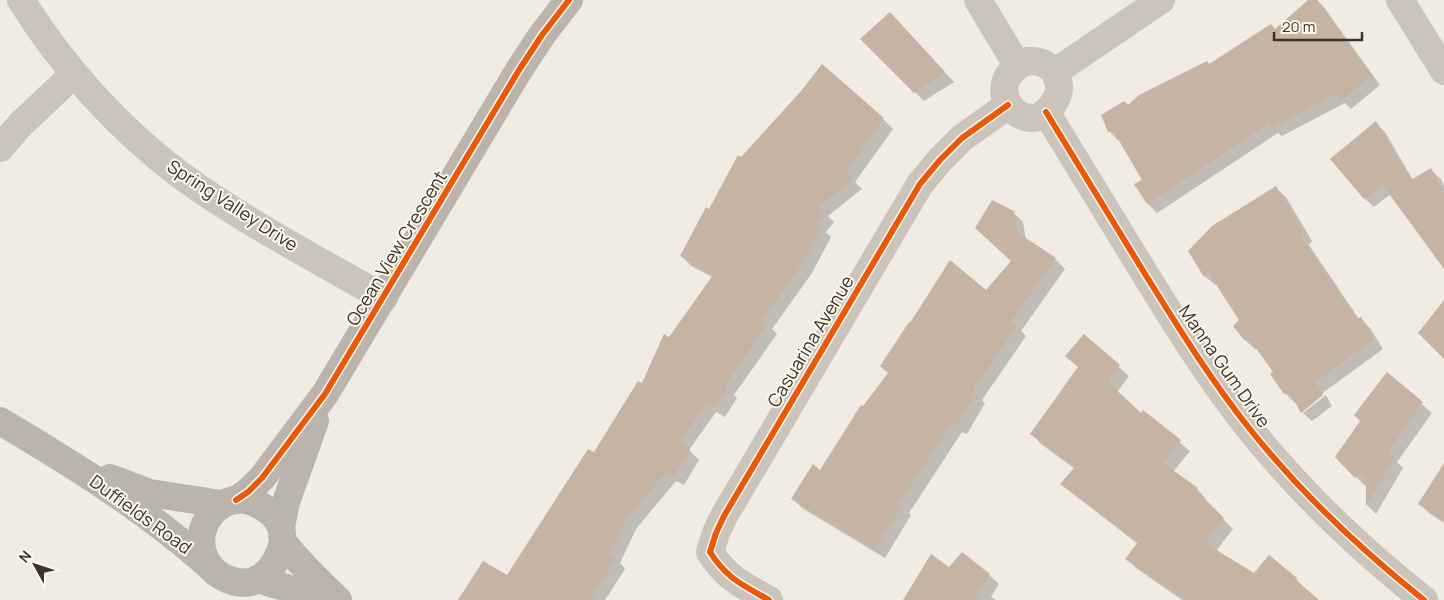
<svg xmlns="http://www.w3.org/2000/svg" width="1444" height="600" viewBox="0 0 1444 600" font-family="Manrope,sans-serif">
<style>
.shadow{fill:#0003}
.building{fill:#c5b3a4}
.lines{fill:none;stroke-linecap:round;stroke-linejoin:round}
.street{stroke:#cac4bc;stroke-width:28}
.secondary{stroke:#bab4ad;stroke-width:28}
.cycleway-casing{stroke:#fcf7ec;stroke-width:9}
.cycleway{stroke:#e8590c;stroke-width:6}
.labels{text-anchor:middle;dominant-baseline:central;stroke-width:4;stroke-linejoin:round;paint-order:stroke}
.street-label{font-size:18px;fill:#3c322a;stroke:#fcf7ec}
</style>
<rect width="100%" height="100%" fill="#f0ece4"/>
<!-- shadow -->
<g class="shadow">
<path d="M 1310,0 L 1317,0 L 1323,6 L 1380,85 L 1351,109 L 1345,103 L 1282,136 L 1278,133 L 1157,213 L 1148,204 L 1136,184 L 1144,180 L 1121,141 L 1119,141 L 1109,131 L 1128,107 L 1276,30 Z"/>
<path d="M 899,23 L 954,82 L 924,101 L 862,39 Z"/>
<path d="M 883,119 L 893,129 L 855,182 L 862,189 L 828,216 L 834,222 L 826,232 L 831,237 L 812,273 L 772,329 L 777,334 L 734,395 L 737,398 L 725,417 L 716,412 L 689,450 L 699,460 L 684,485 L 676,481 L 636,529 L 620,563 L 625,569 L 605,600 L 460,600 L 507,577 L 643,385 L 669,339 L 712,277 L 691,266 L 682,256 L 741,158 Z"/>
<path d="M 1376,123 L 1385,132 L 1413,180 L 1431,170 L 1441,179 L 1444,186 L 1444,254 L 1391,194 L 1374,207 L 1364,198 Z"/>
<path d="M 1276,188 L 1286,197 L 1312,241 L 1309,245 L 1359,319 L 1360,318 L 1370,328 L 1383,349 L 1324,392 L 1303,410 L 1303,413 L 1297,403 L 1295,403 L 1285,393 L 1274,372 L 1258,349 L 1255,349 L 1245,340 L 1240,320 L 1217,282 L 1215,285 L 1205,276 L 1190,251 Z"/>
<path d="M 1013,212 L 1023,222 L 1026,240 L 1055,259 L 1065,269 L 1021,331 L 1026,336 L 982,400 L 985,403 L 967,434 L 962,432 L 909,513 L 911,515 L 885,558 L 802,508 L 793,499 L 820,472 L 863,408 L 986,292 L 1013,261 Z"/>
<path d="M 1084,336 L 1129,376 L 1117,392 L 1141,415 L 1143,412 L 1190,451 L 1173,472 L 1197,489 L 1206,499 L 1205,501 L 1233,529 L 1216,551 L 1255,574 L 1296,579 L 1316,600 L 1182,600 L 1136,568 L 1127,558 L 1138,544 L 1072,493 L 1062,484 L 1075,469 L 1041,444 L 1032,434 L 1079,368 Z"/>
<path d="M 1387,374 L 1432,413 L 1397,462 L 1403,468 L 1376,514 L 1367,505 L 1367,483 L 1365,486 L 1336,456 L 1362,421 Z"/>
<path d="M 1326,395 L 1332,406 L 1312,421 L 1303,413 Z"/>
<path d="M 1444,465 L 1444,523 L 1429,513 L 1420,504 Z"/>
<path d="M 949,569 L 989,575 L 999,584 L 991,597 L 996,600 L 905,600 Z"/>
</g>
<!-- building -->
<g class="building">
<path d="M 1308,0 L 1317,0 L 1371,75 L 1341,101 L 1336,94 L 1272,128 L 1269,123 L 1147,204 L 1134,184 L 1142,180 L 1114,132 L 1108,132 L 1101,115 L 1124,101 L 1128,105 L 1139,95 L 1207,61 L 1209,64 L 1271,24 L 1275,29 Z"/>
<path d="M 890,12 L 945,72 L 914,93 L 860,39 Z"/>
<path d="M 822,64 L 884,118 L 846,173 L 853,179 L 818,207 L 825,211 L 817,223 L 822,226 L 803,263 L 762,320 L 768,323 L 725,385 L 728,388 L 715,408 L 706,404 L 681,440 L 690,450 L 674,476 L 666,472 L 626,520 L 610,555 L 616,558 L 590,600 L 458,600 L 483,561 L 507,575 L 588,449 L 594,452 L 638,381 L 642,383 L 664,334 L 669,337 L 713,275 L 680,256 L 706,207 L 709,209 L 738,155 L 741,157 L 802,90 Z"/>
<path d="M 1376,121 L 1411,180 L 1431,168 L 1444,194 L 1444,269 L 1382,184 L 1364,199 L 1330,159 Z"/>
<path d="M 1276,186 L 1303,231 L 1300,235 L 1357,319 L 1361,317 L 1374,339 L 1315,382 L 1323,395 L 1301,413 L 1290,393 L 1284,394 L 1270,374 L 1273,372 L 1250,340 L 1244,340 L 1233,326 L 1239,320 L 1208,272 L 1204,277 L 1188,251 L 1212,226 Z"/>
<path d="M 992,200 L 1014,211 L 1017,232 L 1056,258 L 1011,321 L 1017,325 L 973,390 L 976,393 L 957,425 L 952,423 L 899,503 L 902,505 L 875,549 L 791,499 L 813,464 L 820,470 L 861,405 L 863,406 L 888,373 L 880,366 L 909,322 L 910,323 L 950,260 L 986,290 L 1011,261 L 975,228 Z"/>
<path d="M 1444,300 L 1444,359 L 1418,333 Z"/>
<path d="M 1084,334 L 1120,365 L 1108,382 L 1141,413 L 1143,410 L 1181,440 L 1163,463 L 1198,488 L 1196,490 L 1224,518 L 1205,543 L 1254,573 L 1269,555 L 1297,578 L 1296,580 L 1319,600 L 1185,600 L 1125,559 L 1138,542 L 1060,484 L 1075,467 L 1030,434 L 1078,367 L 1065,356 Z"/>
<path d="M 1387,372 L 1423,402 L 1388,452 L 1394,457 L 1366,506 L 1366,478 L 1359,473 L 1355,478 L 1335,457 L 1360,421 L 1354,415 Z"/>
<path d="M 1444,463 L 1444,521 L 1418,504 Z"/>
<path d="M 962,552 L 990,574 L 974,600 L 903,600 L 931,554 L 949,567 Z"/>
</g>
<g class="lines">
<!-- street -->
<g class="street">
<path d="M 21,0 C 62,66 117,127 179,174 C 243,221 315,258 384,298"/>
<path d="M 978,0 L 1017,65"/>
<path d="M 1400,0 L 1444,71"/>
<path d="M 1028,61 C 1045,60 1058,70 1059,87 C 1059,95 1055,102 1050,108 C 1022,141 976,82 1028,61 Z"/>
<path d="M 1055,72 L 1161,0"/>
<path d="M 1046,112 C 1079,166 1112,220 1145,274 C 1178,327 1210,379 1249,428 C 1300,492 1360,549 1424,600"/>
<path d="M 0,148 L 21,124 L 74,74"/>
<path d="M 769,600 C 743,585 727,579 710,552 L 716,533 L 724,516 L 920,184 L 940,160 L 962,138 L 1008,105"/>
</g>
<!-- secondary -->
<g class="secondary">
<path d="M 0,421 C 72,464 144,508 207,564"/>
<path d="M 110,478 L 150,493 L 221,504"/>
<path d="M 236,500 L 248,492 L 262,478 L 325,394 L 519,70 L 542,35 L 569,0"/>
<path d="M 281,527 L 286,502 L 315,421"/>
<path d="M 283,543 C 274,573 253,594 221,576 C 189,557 198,508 234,500 C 251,497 275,511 281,527 C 283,533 281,540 285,545 C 301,564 320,583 338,600"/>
<path d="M 258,579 L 290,589 L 307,600"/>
</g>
<!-- cycleway casing -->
<g class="cycleway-casing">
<g id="cycleway">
<path d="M 1046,112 C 1079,166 1112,220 1145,274 C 1178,327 1210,379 1249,428 C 1300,492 1360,549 1424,600"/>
<path d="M 236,500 L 248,492 L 262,478 L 325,394 L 519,70 L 542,35 L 569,0"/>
<path d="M 769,600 C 743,585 727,579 710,552 L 716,533 L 724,516 L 920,184 L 940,160 L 962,138 L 1008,105"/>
</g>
</g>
<!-- cycleway -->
<use href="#cycleway" class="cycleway"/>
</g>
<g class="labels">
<!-- street labels -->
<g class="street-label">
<text transform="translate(233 205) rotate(33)">Spring Valley Drive</text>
<text transform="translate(396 248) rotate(-59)">Ocean View Crescent</text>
<text transform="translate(810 341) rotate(-59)">Casuarina Avenue</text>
<text transform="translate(1225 366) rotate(55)">Manna Gum Drive</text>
<text transform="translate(141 514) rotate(36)">Duffields Road</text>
</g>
</g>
<!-- north arrow -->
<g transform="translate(35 565) rotate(310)" stroke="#fcf7ec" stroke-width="4" paint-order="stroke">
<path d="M0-4L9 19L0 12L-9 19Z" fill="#3c322a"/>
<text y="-8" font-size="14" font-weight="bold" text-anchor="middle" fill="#3c322a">N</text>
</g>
<!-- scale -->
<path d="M1274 32v8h88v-8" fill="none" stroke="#3c322a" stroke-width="2.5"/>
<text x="1282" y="32" font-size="15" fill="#3c322a" stroke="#fcf7ec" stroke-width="4" paint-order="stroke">20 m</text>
</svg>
